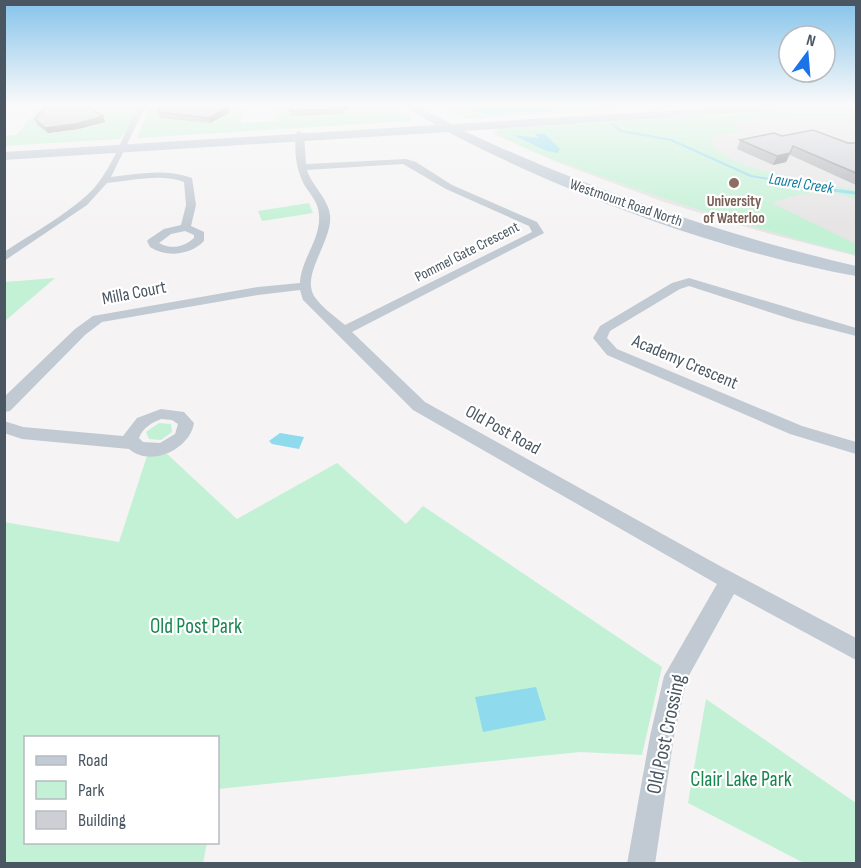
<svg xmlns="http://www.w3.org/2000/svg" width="861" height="868" viewBox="0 0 861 868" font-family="'Sofia Sans Condensed',sans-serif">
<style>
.education{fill:#e6e4e5}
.green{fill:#c3f1d5}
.water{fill:#90daee}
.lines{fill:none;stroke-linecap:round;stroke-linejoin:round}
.stream-far1{stroke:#90daee;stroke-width:2}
.stream{stroke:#90daee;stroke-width:3}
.street{fill:#c1cad2;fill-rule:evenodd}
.secondary{fill:#c1cbd6;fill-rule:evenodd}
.wall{fill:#b0b2b7}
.shaded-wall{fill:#909195}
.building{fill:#cdcfd5;stroke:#909195;stroke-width:1.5}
.education-dot{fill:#8d6e63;stroke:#fff;stroke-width:2}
.labels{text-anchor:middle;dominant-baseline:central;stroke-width:4.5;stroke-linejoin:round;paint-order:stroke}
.far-education-label{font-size:15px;font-weight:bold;fill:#785e54;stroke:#fff}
.far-street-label{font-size:15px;fill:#4a5661;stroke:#fff}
.far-water-label{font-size:16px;font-style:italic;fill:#0c7c9b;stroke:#fff}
.street-label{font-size:18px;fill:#4a5661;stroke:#fff}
.near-park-label{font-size:21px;fill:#17864f;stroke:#fff}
.near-street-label{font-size:21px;fill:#4a5661;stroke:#fff}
</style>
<rect width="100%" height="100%" fill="#f5f3f3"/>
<!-- education -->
<path class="education" d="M 856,106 L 856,256 L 770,234 L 664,202 L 559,163 L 493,134 L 493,131 L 499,129 Z"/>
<!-- green -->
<g class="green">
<path d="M 42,105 L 138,105 L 125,133 L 119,139 L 5,146 L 5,136 L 16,135 Z"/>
<path d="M 150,105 L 244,105 L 241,123 L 275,121 L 276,105 L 391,105 L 412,117 L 410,121 L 137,138 Z"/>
<path d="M 437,105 L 694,105 L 464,119 Z"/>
<path d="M 856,106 L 856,114 L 854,115 L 856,116 L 856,123 L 839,115 L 733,122 L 743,131 L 715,136 L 711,140 C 720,171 827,184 856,190 L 856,199 C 827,188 801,192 772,203 L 856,244 L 856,255 C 766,232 677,204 589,172 C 560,161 521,150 496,132 L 500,129 Z"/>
<path d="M 309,203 L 313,213 L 262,221 L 258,211 Z"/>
<path d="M 55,278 L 5,321 L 5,282 Z"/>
<path d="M 159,423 L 171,424 L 172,432 L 161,440 L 149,439 L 146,432 Z"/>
<path d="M 166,453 L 237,519 L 337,463 L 406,524 L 423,506 L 662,667 L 642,755 L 580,752 L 218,789 L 218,738 L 26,738 L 26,842 L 207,843 L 203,863 L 5,863 L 4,522 L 119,542 L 147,456 Z"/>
<path d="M 706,699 L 856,803 L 856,863 L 804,863 L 688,803 Z"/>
</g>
<!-- water -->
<g class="water">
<path d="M 458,105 L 649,105 L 486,114 Z"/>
<path d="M 534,133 L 545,134 L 560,149 L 558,153 L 547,151 L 513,135 L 539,138 Z"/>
<path d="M 280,433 L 304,437 L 299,449 L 272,444 L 269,441 Z"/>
<path d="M 536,687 L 546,720 L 483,732 L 475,697 Z"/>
</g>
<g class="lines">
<!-- stream-far1 -->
<path class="stream-far1" d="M 612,124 L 621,131 L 671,140 L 751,176 L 828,189"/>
<!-- stream -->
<path class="stream" d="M 816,188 L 856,193"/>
<!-- street -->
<g class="street">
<path d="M 28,105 L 37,105 L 31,108 Z"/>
<path d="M 138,105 L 146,105 L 111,177 C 138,174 166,168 192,178 L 196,205 L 191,226 L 204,232 L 204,241 C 190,255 167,258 150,247 L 147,241 L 149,239 L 164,229 L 181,225 L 186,205 L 184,182 C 161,173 131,181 107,183 L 87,205 L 4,261 L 4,252 C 33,233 72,212 95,187 C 114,164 125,132 138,105 ZM 185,231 L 194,235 L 194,238 C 184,247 172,250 159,243 L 171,234 Z"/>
<path d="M 297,131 L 304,133 L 306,164 L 406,159 L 416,162 L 452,185 L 537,222 L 544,233 L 352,332 L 425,402 L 720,566 L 856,638 L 856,660 L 734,594 L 687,679 L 674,736 L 655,864 L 627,864 L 650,736 L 664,676 L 717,584 L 413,410 L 303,300 L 300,290 L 258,295 L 102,322 L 85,335 L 10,411 L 4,412 L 4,397 L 75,329 L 93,316 L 258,287 L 300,283 C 301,259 321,239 319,215 C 319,204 311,195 305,186 C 296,171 293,148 297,131 ZM 403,164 L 446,189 L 529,226 L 532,232 L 345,325 C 336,317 321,307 314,296 C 301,274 333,240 330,215 C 328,198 312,186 307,170 Z"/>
<path d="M 689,278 L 856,328 L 856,336 L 794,320 L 689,286 L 680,289 L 610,331 L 607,338 L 617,349 L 802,426 L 856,442 L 856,454 L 790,434 L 607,355 L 593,338 L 600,326 L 672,283 Z"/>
<path d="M 161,409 L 184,412 L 194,423 C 190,449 151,468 129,449 L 22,439 L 4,433 L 4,421 L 23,427 L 123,436 L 137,418 ZM 161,419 L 172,420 L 178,424 L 175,434 L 160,443 L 143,442 L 139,438 C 143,427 152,423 161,419 Z"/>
</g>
<!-- secondary -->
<path class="secondary" d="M 401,105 L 414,105 L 452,124 L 761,105 L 819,105 L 814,108 L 464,131 C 591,190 720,234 856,266 L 856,276 C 723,252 568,195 448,132 L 4,160 L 4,152 L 436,125 Z"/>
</g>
<!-- wall -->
<g class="wall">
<path d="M 162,105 L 230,105 L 229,113 L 210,123 L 160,118 L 158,112 Z"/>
<path d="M 290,105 L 361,105 L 344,109 L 344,114 L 291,116 Z"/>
<path d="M 103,116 L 105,122 L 78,129 L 48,133 L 37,125 L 35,119 Z"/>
<path d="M 782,136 L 856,143 L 856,185 L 790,155 L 786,162 L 773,165 L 737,149 L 740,140 Z"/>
</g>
<!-- shaded-wall -->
<g class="shaded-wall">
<path d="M 228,105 L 230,105 L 229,113 L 210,123 L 209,118 Z"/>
<path d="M 343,105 L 361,105 L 343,109 Z"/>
<path d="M 103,116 L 105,122 L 78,129 L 48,133 L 45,128 Z"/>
<path d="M 793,146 L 786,162 L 773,165 L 777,156 Z"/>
</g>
<!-- building -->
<g class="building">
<path d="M 47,105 L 86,105 L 103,116 L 76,124 L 45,128 L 35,119 Z"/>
<path d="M 162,105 L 228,105 L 228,107 L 209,118 L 158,112 Z"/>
<path d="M 290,105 L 343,105 L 344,109 L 290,111 Z"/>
<path d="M 813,130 L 848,143 L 856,143 L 856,173 L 793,146 L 790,153 L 777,156 L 740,140 L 774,133 L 782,136 Z"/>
</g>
<!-- sky -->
<linearGradient id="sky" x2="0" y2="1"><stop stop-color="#85c3ea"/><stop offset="0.46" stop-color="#fafafa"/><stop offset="1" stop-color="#fafafa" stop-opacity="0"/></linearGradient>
<rect width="861" height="227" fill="url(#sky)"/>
<!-- markers -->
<circle class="education-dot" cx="734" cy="183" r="6"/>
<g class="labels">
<!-- far-education labels -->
<g class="far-education-label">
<text x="734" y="201">University<tspan x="734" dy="17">of Waterloo</tspan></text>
</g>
<!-- far-street labels -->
<g class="far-street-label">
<text transform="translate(626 203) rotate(19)">Westmount Road North</text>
<text transform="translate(467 252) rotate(-27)">Pommel Gate Crescent</text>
</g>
<!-- far-water labels -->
<g class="far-water-label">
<text transform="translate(801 184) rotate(9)">Laurel Creek</text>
</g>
<!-- street labels -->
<g class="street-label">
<text transform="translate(134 293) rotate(-11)">Milla Court</text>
<text transform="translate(685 362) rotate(23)">Academy Crescent</text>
<text transform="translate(503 430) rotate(29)">Old Post Road</text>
</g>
<!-- near-park labels -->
<g class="near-park-label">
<text x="196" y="626">Old Post Park</text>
<text x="741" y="779">Clair Lake Park</text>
</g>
<!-- near-street labels -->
<g class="near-street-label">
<text transform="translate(666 734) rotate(-78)">Old Post Crossing</text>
</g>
</g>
<!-- border -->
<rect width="861" height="868" fill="none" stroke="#4a5661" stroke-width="12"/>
<!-- legend -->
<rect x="24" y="736" width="195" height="108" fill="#ffffff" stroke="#b7bbc0" stroke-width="1.5"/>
<rect x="36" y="756" width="30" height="9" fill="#c1cbd6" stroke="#b7bbc0" stroke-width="1.5"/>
<text x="78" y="766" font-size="18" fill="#4a5661">Road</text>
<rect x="36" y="781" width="30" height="18" fill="#c3f1d5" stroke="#b7bbc0" stroke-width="1.5"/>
<text x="78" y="796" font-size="18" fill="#4a5661">Park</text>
<rect x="36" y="811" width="30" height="18" fill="#cdcfd5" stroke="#b7bbc0" stroke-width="1.5"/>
<text x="78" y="826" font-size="18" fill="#4a5661">Building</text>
<!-- north arrow -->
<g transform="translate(807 54) rotate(16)"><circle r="28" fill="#ffffff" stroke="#b7bbc0" stroke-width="1.5"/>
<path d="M0-4.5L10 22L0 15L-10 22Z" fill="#1a73e8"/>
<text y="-9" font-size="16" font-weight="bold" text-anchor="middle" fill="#4a5661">N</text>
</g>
</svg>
